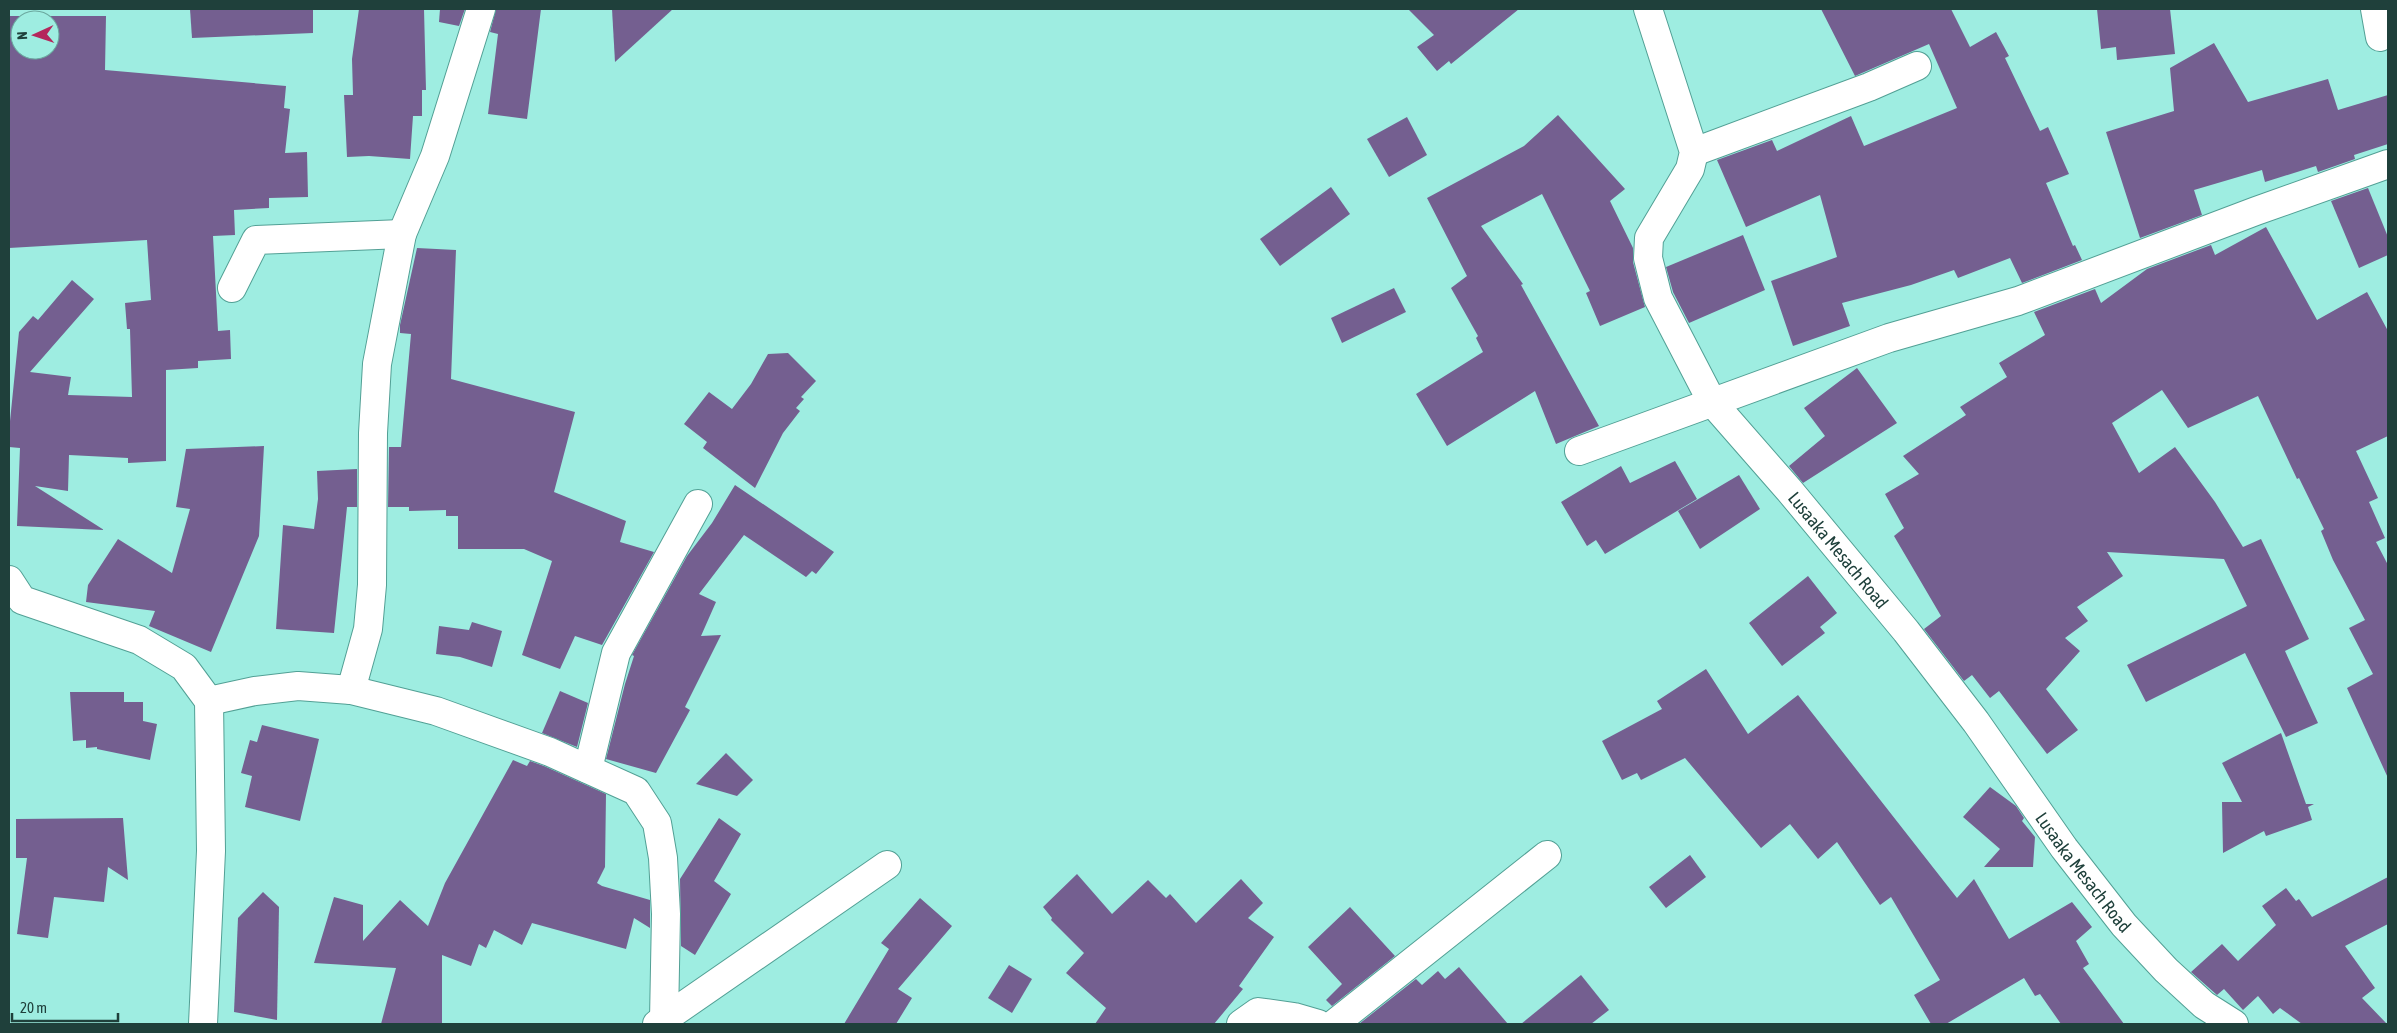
<svg xmlns="http://www.w3.org/2000/svg" width="2397" height="1033" viewBox="0 0 2397 1033" font-family="'Asap Condensed',sans-serif">
<style>
.building{fill:#745f90;fill-rule:evenodd}
.lines{fill:none;stroke-linecap:round;stroke-linejoin:round}
.minor-casing{stroke:#52a095;stroke-width:30}
.minor{stroke:#fff;stroke-width:28}
.labels{text-anchor:middle;dominant-baseline:central;stroke-width:5;stroke-linejoin:round;paint-order:stroke}
.street-label{font-size:18px;fill:#1f403b;stroke:#9eede1}
</style>
<rect width="100%" height="100%" fill="#9eede1"/>
<!-- building -->
<g class="building">
<path d="M 190,9 L 313,9 L 313,33 L 192,38 Z"/>
<path d="M 359,9 L 424,9 L 426,90 L 422,90 L 422,116 L 413,116 L 410,159 L 369,156 L 347,157 L 344,95 L 353,95 L 352,59 Z"/>
<path d="M 440,9 L 465,9 L 459,26 L 439,22 Z"/>
<path d="M 496,9 L 541,9 L 527,119 L 488,114 L 498,34 L 490,32 Z"/>
<path d="M 612,9 L 673,9 L 615,62 Z"/>
<path d="M 1408,9 L 1519,9 L 1451,64 L 1449,61 L 1437,71 L 1417,47 L 1434,35 Z"/>
<path d="M 1821,9 L 1951,9 L 1970,47 L 1996,32 L 2009,56 L 2005,58 L 2040,131 L 2048,127 L 2069,174 L 2046,183 L 2073,246 L 2075,245 L 2082,260 L 2022,283 L 2010,258 L 1958,278 L 1954,270 L 1911,285 L 1842,303 L 1850,326 L 1793,346 L 1771,281 L 1837,257 L 1820,195 L 1746,227 L 1717,160 L 1772,140 L 1777,151 L 1851,116 L 1864,146 L 1957,108 L 1929,44 L 1855,76 Z"/>
<path d="M 2097,9 L 2170,9 L 2175,54 L 2117,60 L 2116,47 L 2101,49 Z"/>
<path d="M 9,16 L 106,16 L 105,70 L 286,86 L 284,108 L 290,109 L 285,153 L 307,152 L 308,197 L 269,198 L 269,208 L 234,210 L 235,235 L 213,236 L 218,331 L 230,330 L 231,359 L 198,361 L 198,368 L 166,370 L 166,461 L 128,463 L 128,458 L 69,455 L 68,491 L 35,486 L 104,530 L 17,526 L 20,448 L 9,447 L 9,431 L 19,332 L 33,316 L 38,320 L 72,280 L 94,299 L 30,372 L 71,377 L 68,395 L 132,397 L 130,329 L 127,329 L 125,303 L 151,300 L 147,240 L 9,248 ZM 20,20 L 50,20 L 50,50 L 20,50 Z"/>
<path d="M 2214,43 L 2248,102 L 2328,79 L 2338,110 L 2388,95 L 2388,144 L 2354,155 L 2355,159 L 2318,172 L 2316,166 L 2265,182 L 2262,170 L 2194,190 L 2202,215 L 2140,238 L 2106,132 L 2174,111 L 2170,68 Z"/>
<path d="M 1558,115 L 1625,189 L 1610,201 L 1633,248 L 1633,262 L 1645,307 L 1600,326 L 1586,293 L 1590,291 L 1542,194 L 1481,226 L 1523,284 L 1521,285 L 1599,426 L 1556,444 L 1535,391 L 1447,446 L 1416,394 L 1483,352 L 1476,338 L 1478,336 L 1451,288 L 1467,276 L 1427,198 L 1524,146 Z"/>
<path d="M 1407,117 L 1427,155 L 1389,177 L 1367,139 Z"/>
<path d="M 1331,187 L 1350,214 L 1280,266 L 1260,239 Z"/>
<path d="M 2368,188 L 2388,237 L 2388,255 L 2359,268 L 2331,201 Z"/>
<path d="M 2266,227 L 2317,320 L 2367,292 L 2388,331 L 2388,436 L 2356,451 L 2378,498 L 2369,502 L 2385,538 L 2376,542 L 2388,565 L 2388,778 L 2347,688 L 2373,674 L 2349,628 L 2365,620 L 2333,560 L 2321,531 L 2324,529 L 2299,478 L 2297,479 L 2258,396 L 2188,428 L 2162,390 L 2112,423 L 2139,473 L 2175,447 L 2215,502 L 2243,547 L 2261,539 L 2309,639 L 2285,651 L 2318,723 L 2286,737 L 2245,653 L 2146,702 L 2127,665 L 2247,606 L 2224,559 L 2107,552 L 2123,576 L 2077,607 L 2088,621 L 2065,638 L 2080,651 L 2046,689 L 2078,730 L 2047,754 L 1999,691 L 1990,698 L 1972,675 L 1964,681 L 1924,629 L 1941,616 L 1894,536 L 1904,528 L 1885,494 L 1919,474 L 1903,456 L 1966,415 L 1960,407 L 2007,377 L 1999,363 L 2045,335 L 2034,312 L 2095,289 L 2101,303 L 2147,269 L 2211,245 L 2215,255 Z"/>
<path d="M 1743,235 L 1765,290 L 1689,323 L 1673,292 L 1666,267 Z"/>
<path d="M 417,248 L 456,250 L 451,379 L 575,412 L 554,492 L 626,521 L 620,542 L 654,552 L 602,645 L 575,636 L 560,669 L 522,655 L 552,561 L 524,549 L 458,549 L 458,516 L 446,516 L 446,510 L 409,511 L 409,507 L 388,507 L 389,447 L 401,447 L 411,334 L 400,333 L 400,325 Z"/>
<path d="M 1394,288 L 1406,312 L 1342,343 L 1331,318 Z"/>
<path d="M 788,353 L 816,381 L 801,397 L 804,399 L 796,408 L 800,411 L 783,433 L 755,488 L 703,448 L 707,442 L 684,424 L 709,392 L 732,409 L 751,384 L 768,354 Z"/>
<path d="M 1857,368 L 1897,423 L 1803,483 L 1789,466 L 1825,436 L 1804,408 Z"/>
<path d="M 264,446 L 259,536 L 211,652 L 149,626 L 155,611 L 86,602 L 88,585 L 118,539 L 172,573 L 190,509 L 176,507 L 186,449 Z"/>
<path d="M 1675,461 L 1697,499 L 1605,554 L 1596,540 L 1587,546 L 1561,502 L 1621,466 L 1630,483 Z"/>
<path d="M 357,469 L 357,507 L 347,507 L 334,633 L 276,629 L 283,525 L 314,529 L 318,499 L 317,471 Z"/>
<path d="M 1739,475 L 1760,509 L 1700,549 L 1678,511 Z"/>
<path d="M 735,485 L 834,552 L 816,574 L 812,571 L 806,577 L 744,535 L 699,594 L 716,602 L 701,636 L 721,635 L 685,707 L 690,710 L 656,773 L 606,759 L 625,684 L 634,656 L 632,655 L 687,556 L 712,523 Z"/>
<path d="M 1808,576 L 1837,613 L 1820,627 L 1825,633 L 1782,666 L 1749,623 Z"/>
<path d="M 472,622 L 502,631 L 492,667 L 460,657 L 436,654 L 439,626 L 469,630 Z"/>
<path d="M 1706,669 L 1748,734 L 1798,695 L 1957,898 L 1974,879 L 2009,939 L 2072,902 L 2092,927 L 2076,941 L 2089,964 L 2083,968 L 2124,1024 L 2061,1024 L 2040,994 L 2035,996 L 2024,978 L 1946,1024 L 1931,1024 L 1914,995 L 1940,980 L 1891,897 L 1880,905 L 1837,842 L 1818,859 L 1790,824 L 1761,848 L 1685,758 L 1641,780 L 1637,773 L 1622,780 L 1602,741 L 1662,709 L 1657,701 Z"/>
<path d="M 560,691 L 588,703 L 577,747 L 542,733 Z"/>
<path d="M 70,692 L 124,692 L 124,702 L 143,702 L 143,721 L 157,724 L 150,760 L 97,749 L 97,747 L 86,748 L 86,740 L 73,741 Z"/>
<path d="M 262,725 L 319,739 L 300,821 L 245,807 L 252,776 L 241,773 L 250,740 L 257,742 Z"/>
<path d="M 2281,733 L 2306,804 L 2314,804 L 2308,807 L 2312,820 L 2266,836 L 2264,831 L 2223,853 L 2222,802 L 2242,802 L 2222,763 Z"/>
<path d="M 726,753 L 753,780 L 737,796 L 696,784 Z"/>
<path d="M 513,760 L 527,766 L 530,761 L 544,766 L 606,794 L 605,867 L 597,883 L 602,886 L 650,900 L 650,928 L 634,918 L 626,949 L 532,923 L 522,945 L 494,930 L 486,948 L 479,944 L 471,966 L 442,955 L 442,1024 L 381,1024 L 396,968 L 314,963 L 334,897 L 363,905 L 363,941 L 400,900 L 428,926 L 445,883 Z"/>
<path d="M 1990,787 L 2016,806 L 2024,818 L 2022,821 L 2035,837 L 2033,867 L 1984,867 L 2000,849 L 1963,817 Z"/>
<path d="M 123,818 L 128,880 L 108,867 L 104,902 L 54,897 L 48,938 L 17,934 L 27,858 L 16,858 L 16,819 Z"/>
<path d="M 719,818 L 741,834 L 714,881 L 731,894 L 695,955 L 681,946 L 680,879 Z"/>
<path d="M 1690,855 L 1706,877 L 1666,908 L 1649,887 Z"/>
<path d="M 1077,874 L 1112,914 L 1148,880 L 1166,898 L 1170,894 L 1196,923 L 1241,879 L 1263,903 L 1248,918 L 1274,937 L 1239,986 L 1243,989 L 1214,1024 L 1095,1024 L 1106,1008 L 1066,973 L 1084,953 L 1051,920 L 1052,918 L 1043,907 Z"/>
<path d="M 2388,877 L 2388,924 L 2345,946 L 2375,988 L 2362,998 L 2387,1024 L 2302,1024 L 2280,1008 L 2273,1014 L 2258,996 L 2243,1010 L 2224,989 L 2217,995 L 2191,972 L 2222,944 L 2238,961 L 2276,925 L 2262,906 L 2286,888 L 2296,901 L 2299,899 L 2312,917 Z"/>
<path d="M 263,892 L 279,907 L 277,1020 L 234,1012 L 238,918 Z"/>
<path d="M 920,898 L 952,926 L 898,989 L 912,998 L 896,1024 L 844,1024 L 889,949 L 881,943 Z"/>
<path d="M 1350,907 L 1395,956 L 1332,1006 L 1326,1000 L 1342,984 L 1308,947 Z"/>
<path d="M 1009,965 L 1032,979 L 1012,1013 L 988,998 Z"/>
<path d="M 1459,967 L 1508,1024 L 1359,1024 L 1416,979 L 1422,985 L 1438,971 L 1445,979 Z"/>
<path d="M 1581,975 L 1609,1010 L 1591,1024 L 1521,1024 Z"/>
</g>
<g class="lines">
<!-- minor casing -->
<g class="minor-casing">
<g id="minor">
<path id="s1" d="M 1648,9 L 1694,152 L 1690,169 L 1649,238 L 1648,258 L 1658,298 L 1712,402 L 1789,490 L 1906,631 L 1976,722 L 2064,848 L 2124,925 L 2166,970 L 2204,1005 L 2234,1024"/>
<path d="M 2375,9 L 2380,37"/>
<path d="M 1694,152 L 1869,87 L 1917,66"/>
<path d="M 232,288 L 256,240 L 402,234"/>
<path d="M 1579,451 L 1889,338 L 2018,301 L 2256,211 L 2388,164"/>
<path d="M 9,580 L 22,600 L 139,640 L 184,667 L 209,701 L 211,851 L 203,1024"/>
<path d="M 351,690 L 368,629 L 372,585 L 373,433 L 377,364 L 402,234 L 435,156 L 481,9"/>
<path d="M 209,701 L 255,691 L 298,686 L 351,690 L 436,711 L 550,752 L 636,791 L 657,823 L 663,858 L 666,914 L 664,1020"/>
<path d="M 588,769 L 616,653 L 698,504"/>
<path d="M 657,1024 L 887,865"/>
<path d="M 1241,1024 L 1258,1012 L 1294,1017 L 1318,1024"/>
<path d="M 1334,1024 L 1547,855"/>
</g>
</g>
<!-- minor -->
<use href="#minor" class="minor"/>
</g>
<g class="labels">
<!-- street labels -->
<g class="street-label">
<text stroke="none"><textPath href="#s1" startOffset="621">Lusaaka Mesach Road</textPath></text>
<text stroke="none"><textPath href="#s1" startOffset="1026">Lusaaka Mesach Road</textPath></text>
</g>
</g>
<!-- border -->
<rect width="2397" height="1033" fill="none" stroke="#1f403b" stroke-width="20"/>
<!-- north arrow -->
<g transform="translate(35 35) rotate(267)"><circle r="24" fill="#9eede1" stroke="#6ba89f"/>
<path d="M0-4L9 19L0 12L-9 19Z" fill="#b4275c"/>
<text y="-8" font-size="14" font-weight="bold" text-anchor="middle" fill="#1f403b">N</text>
</g>
<!-- scale -->
<path d="M12 1013v8h106v-8" fill="none" stroke="#1f403b" stroke-width="2.5"/>
<text x="20" y="1013" font-size="15" fill="#1f403b" stroke="#9eede1" stroke-width="4" paint-order="stroke">20 m</text>
</svg>
